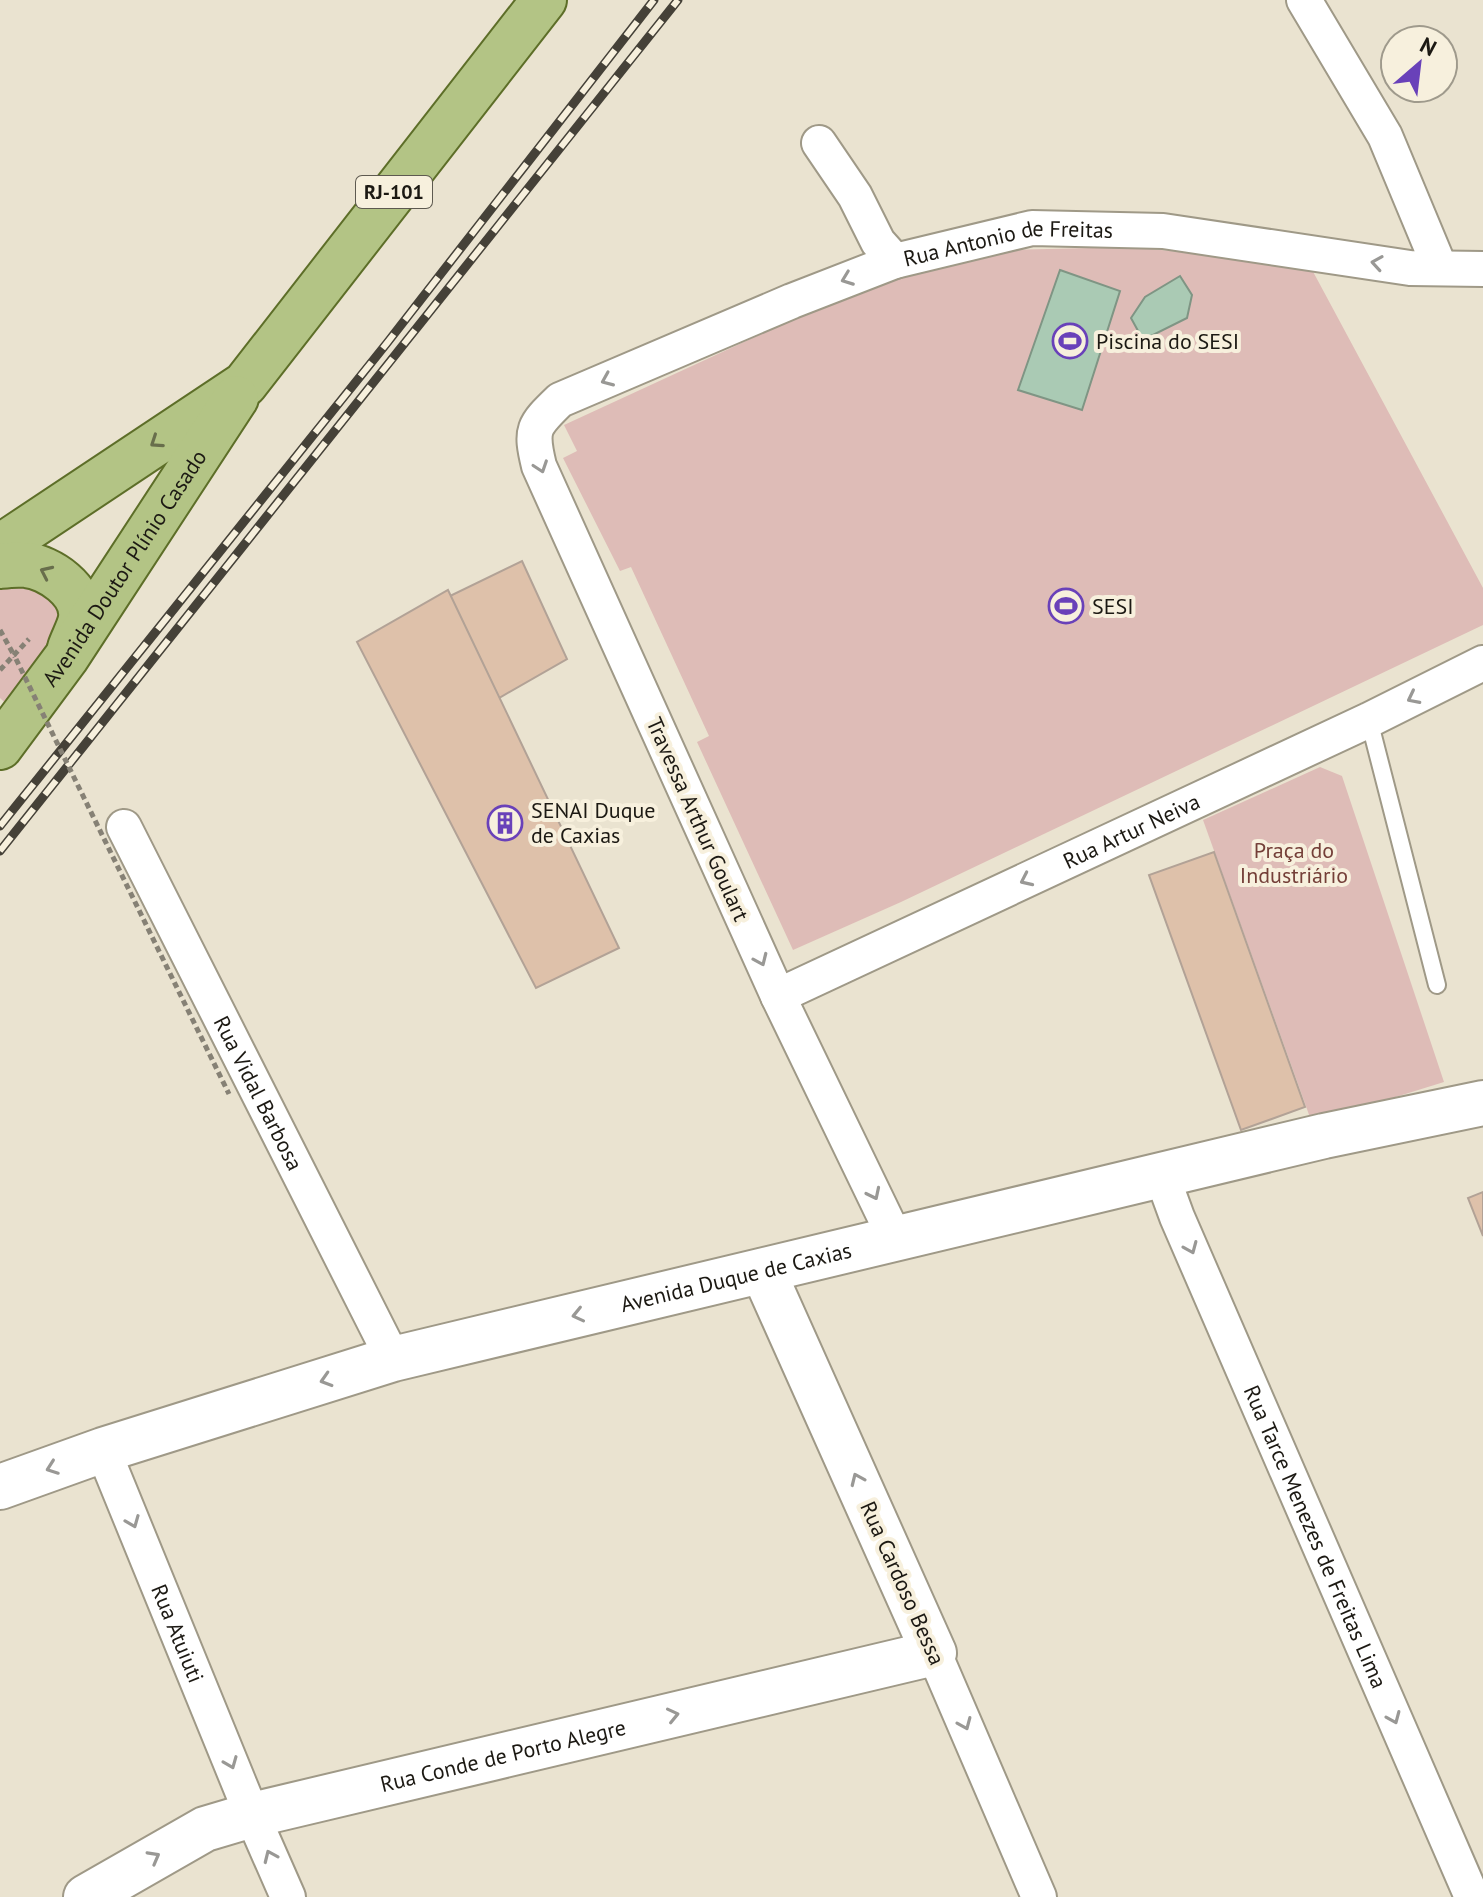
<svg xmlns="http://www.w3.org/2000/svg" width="1483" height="1897" viewBox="0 0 1483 1897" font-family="'PT Sans',sans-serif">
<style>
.green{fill:#debcb7}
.water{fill:#aacab4;stroke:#7f9584;stroke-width:2}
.building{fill:#dec1aa;stroke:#b2a296;stroke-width:2}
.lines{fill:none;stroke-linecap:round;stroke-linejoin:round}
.service-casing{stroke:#9f9987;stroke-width:20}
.minor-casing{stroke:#9f9987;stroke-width:38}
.secondary-casing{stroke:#9f9987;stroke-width:48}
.primary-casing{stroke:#5d6e28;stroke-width:48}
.path{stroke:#868175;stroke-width:5;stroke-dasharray:6 4;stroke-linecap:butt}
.service{stroke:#fff;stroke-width:16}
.minor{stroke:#fff;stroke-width:34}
.secondary{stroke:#fff;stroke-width:44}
.primary{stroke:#b3c485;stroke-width:44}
.rail-casing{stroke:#454138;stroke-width:9}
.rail{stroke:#f7f0dd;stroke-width:6;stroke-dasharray:18;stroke-linecap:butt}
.path-bridge{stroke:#868175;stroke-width:5;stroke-dasharray:6 4;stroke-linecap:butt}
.oneway{stroke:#999895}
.oneway2{stroke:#686e4c}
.labels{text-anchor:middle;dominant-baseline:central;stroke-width:8;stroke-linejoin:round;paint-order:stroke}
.shield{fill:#f7f0dd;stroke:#5e5a50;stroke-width:2}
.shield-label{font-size:20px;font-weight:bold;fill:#1c1913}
.street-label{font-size:22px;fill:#1c1913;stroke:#f7f0dd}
.poi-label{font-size:22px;fill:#1c1913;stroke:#f7f0dd;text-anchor:start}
.park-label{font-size:22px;fill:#743f38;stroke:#f7f0dd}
</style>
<rect width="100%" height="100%" fill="#eae3d0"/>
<!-- green -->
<g class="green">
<path d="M 1133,247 L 1310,266 L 1483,588 L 1483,625 L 901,902 L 793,950 L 697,742 L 709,736 L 631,567 L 620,571 L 563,458 L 577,451 L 564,425 L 902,269 L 1010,250 Z"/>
<path d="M 20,577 L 76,610 L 17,714 L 0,698 L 0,590 Z"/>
<path d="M 1320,767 L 1342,776 L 1444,1082 L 1312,1123 L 1203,820 Z"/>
</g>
<!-- water -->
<g class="water">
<path d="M 1060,270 L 1120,291 L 1082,410 L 1018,390 Z"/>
<path d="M 1180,276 L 1192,295 L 1187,318 L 1143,340 L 1131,318 L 1145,297 Z"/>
</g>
<!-- building -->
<g class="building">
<path d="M 522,561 L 567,659 L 499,698 L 450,596 Z"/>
<path d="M 448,590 L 619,948 L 536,988 L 357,642 Z"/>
<path d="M 1214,852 L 1305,1107 L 1241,1130 L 1149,875 Z"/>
<path d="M 1483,1192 L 1483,1236 L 1468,1198 Z"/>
</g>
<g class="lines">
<!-- service casing -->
<g class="service-casing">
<path id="service" d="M 1369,720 L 1437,985"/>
</g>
<!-- minor casing -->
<g class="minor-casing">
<g id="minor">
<path d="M 1304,0 L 1385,136 L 1440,268"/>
<path d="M 819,143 L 855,196 L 878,242 L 895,261"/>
<path id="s1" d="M 124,827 L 393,1359"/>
<path id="s2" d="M 778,996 L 1369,720 L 1483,663"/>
<path id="s3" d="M 1162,1176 L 1177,1217 L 1472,1897"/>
<path id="s4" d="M 895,1238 L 778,996 L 539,466 C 530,429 533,426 560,400 L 792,301 L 895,261 L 1032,228 L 1163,231 L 1410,268 L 1483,269"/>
<path id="s5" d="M 103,1450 L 252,1815 L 288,1897"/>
<path d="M 934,1653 L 1039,1897"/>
</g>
</g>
<!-- secondary casing -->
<g class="secondary-casing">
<g id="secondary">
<path id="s6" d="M 0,1487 L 103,1450 L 393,1359 L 1324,1136 L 1483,1103"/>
<path id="s7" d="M 86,1897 L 205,1829 L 252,1815 L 934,1653 L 763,1271"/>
</g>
</g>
<!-- primary casing -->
<g class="primary-casing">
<g id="primary">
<path d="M 0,547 L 245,384 L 544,0"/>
<path d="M 0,566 C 8,565 17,564 26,565 C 49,567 84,591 81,618 C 80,627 73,639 70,648"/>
<path id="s8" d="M 0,747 L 66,658 L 236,398"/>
</g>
</g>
<!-- path -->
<g class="path">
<path d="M 0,630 L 15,657"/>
<path d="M 0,670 L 29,639"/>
</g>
<!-- service -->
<use href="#service" class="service"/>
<!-- minor -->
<use href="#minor" class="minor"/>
<!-- secondary -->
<use href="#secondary" class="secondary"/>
<!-- primary -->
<use href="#primary" class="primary"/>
<!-- rail casing -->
<g class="rail-casing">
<g id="rail">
<path d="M 0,826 L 387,343 L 654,0"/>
<path d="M 0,851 L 678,0"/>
</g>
</g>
<!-- rail -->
<use href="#rail" class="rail"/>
<!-- path-bridge -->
<path class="path-bridge" d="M 16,659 L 229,1094"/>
</g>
<!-- one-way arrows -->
<defs><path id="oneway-chevron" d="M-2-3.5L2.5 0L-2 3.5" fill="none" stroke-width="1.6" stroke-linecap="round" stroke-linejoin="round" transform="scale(2)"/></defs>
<g class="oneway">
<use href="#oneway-chevron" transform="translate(1377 263) rotate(-171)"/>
<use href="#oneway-chevron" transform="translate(847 279) rotate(159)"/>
<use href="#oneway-chevron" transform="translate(607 380) rotate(157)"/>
<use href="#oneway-chevron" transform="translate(541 467) rotate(71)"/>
<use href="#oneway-chevron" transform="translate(1413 698) rotate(153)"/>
<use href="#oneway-chevron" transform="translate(1026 880) rotate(155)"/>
<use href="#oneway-chevron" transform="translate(761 960) rotate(66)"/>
<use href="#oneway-chevron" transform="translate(874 1194) rotate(64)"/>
<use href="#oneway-chevron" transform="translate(1191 1248) rotate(67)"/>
<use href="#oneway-chevron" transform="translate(578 1315) rotate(167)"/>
<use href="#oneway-chevron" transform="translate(326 1380) rotate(163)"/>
<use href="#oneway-chevron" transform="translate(52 1468) rotate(160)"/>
<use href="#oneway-chevron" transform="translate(857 1479) rotate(-114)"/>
<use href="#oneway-chevron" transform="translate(133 1522) rotate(68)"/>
<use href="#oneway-chevron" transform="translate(673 1715) rotate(-13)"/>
<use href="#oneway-chevron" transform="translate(1394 1718) rotate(67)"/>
<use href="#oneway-chevron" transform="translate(965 1724) rotate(67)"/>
<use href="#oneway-chevron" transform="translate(231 1763) rotate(68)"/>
<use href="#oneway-chevron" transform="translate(270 1856) rotate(-114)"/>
<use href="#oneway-chevron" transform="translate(154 1857) rotate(-29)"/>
</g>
<g class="oneway2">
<use href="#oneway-chevron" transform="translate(156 442) rotate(146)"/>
<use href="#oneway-chevron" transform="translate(46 572) rotate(-155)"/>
</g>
<!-- icons -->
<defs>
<g id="stadium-ring" transform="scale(1.8)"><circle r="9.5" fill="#f7f0dd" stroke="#6941b9" stroke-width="1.5"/><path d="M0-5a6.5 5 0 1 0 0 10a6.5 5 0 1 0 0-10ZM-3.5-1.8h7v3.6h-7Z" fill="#6941b9"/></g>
<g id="building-ring" transform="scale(1.8)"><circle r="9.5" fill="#f7f0dd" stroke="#6941b9" stroke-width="1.5"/><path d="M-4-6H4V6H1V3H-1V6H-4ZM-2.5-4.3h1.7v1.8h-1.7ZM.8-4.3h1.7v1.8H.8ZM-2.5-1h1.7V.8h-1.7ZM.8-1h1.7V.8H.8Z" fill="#6941b9"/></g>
</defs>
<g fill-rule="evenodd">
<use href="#stadium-ring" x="1070" y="341"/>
<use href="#stadium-ring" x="1066" y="606"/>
<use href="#building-ring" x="505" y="823"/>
</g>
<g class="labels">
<!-- shield labels -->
<rect class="shield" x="356" y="176" width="76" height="32" rx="6"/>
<g class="shield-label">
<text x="394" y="192">RJ-101</text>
</g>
<!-- street labels -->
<g class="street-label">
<text stroke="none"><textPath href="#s4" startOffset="1404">Rua Antonio de Freitas</textPath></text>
<text stroke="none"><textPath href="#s8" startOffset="218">Avenida Doutor Plínio Casado</textPath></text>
<text transform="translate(698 819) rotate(66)">Travessa Arthur Goulart</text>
<text stroke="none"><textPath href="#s2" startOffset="390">Rua Artur Neiva</textPath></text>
<text stroke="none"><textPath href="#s1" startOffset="298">Rua Vidal Barbosa</textPath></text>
<text stroke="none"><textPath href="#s6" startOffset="766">Avenida Duque de Caxias</textPath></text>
<text stroke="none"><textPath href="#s3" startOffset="392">Rua Tarce Menezes de Freitas Lima</textPath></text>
<text transform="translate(903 1583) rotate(66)">Rua Cardoso Bessa</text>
<text stroke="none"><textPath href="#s5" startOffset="198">Rua Atuiuti</textPath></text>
<text stroke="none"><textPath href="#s7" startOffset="444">Rua Conde de Porto Alegre</textPath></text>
</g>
<!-- poi labels -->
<g class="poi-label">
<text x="1096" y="341">Piscina do SESI</text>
<text x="1092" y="606">SESI</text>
<text x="531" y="810">SENAI Duque<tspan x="531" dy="25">de Caxias</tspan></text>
</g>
<!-- park labels -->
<g class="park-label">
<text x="1294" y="850">Praça do<tspan x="1294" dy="25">Industriário</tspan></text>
</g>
</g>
<!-- north arrow -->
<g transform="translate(1419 64) rotate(28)"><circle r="38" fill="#f7f0dd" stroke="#9f9a8c" stroke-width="2"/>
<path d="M0-6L14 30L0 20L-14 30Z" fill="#6941b9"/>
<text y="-12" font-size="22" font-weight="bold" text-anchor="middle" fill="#1c1913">N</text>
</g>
</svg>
